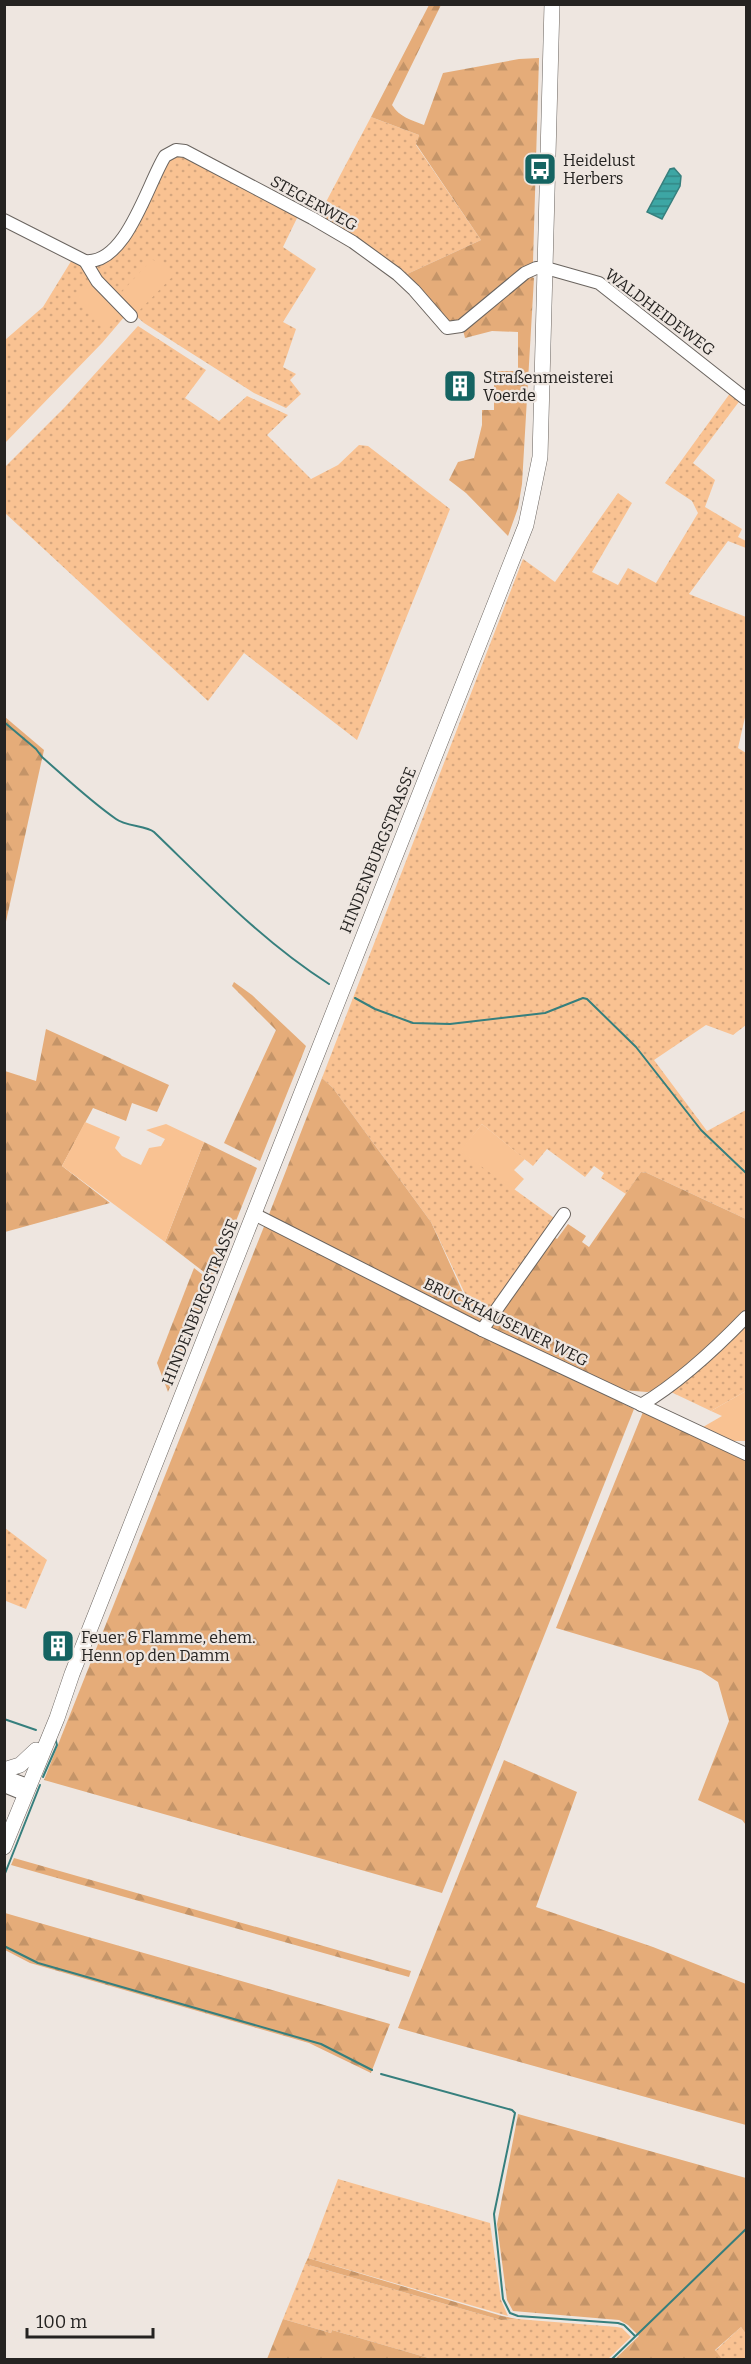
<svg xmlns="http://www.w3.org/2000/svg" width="751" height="2364" viewBox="0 0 751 2364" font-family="Bitter,serif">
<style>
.grass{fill:url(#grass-dots)}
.forest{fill:url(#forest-firs)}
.garden{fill:#f9c292}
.water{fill:url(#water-rules);stroke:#367f7d;stroke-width:1.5}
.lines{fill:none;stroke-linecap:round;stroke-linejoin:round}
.stream{stroke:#367f7d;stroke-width:2}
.minor-casing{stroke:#6a645f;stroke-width:14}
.major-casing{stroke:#6a645f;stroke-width:16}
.minor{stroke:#fff;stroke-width:12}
.major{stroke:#fff;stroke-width:15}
.labels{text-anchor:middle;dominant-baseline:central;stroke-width:4.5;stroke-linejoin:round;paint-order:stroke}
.poi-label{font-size:16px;fill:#252321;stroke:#eee6e0;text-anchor:start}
.street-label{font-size:16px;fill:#252321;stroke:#eee6e0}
</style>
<defs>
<pattern id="grass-dots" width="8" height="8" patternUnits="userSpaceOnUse" patternTransform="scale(1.5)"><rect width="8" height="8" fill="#f9c292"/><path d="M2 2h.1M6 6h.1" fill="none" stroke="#d5a67e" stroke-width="1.8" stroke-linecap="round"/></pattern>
<pattern id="forest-firs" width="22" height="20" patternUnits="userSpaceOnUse" patternTransform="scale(1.5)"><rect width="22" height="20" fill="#e5ac79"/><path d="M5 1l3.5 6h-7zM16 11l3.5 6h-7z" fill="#c49468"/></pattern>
<pattern id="water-rules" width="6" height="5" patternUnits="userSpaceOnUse" patternTransform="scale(1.5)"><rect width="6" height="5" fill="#3da6a4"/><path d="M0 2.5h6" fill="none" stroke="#338785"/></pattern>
</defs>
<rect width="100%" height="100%" fill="#eee6e0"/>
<!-- grass -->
<g class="grass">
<path d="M 371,117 L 419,135 L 416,145 L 481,240 L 405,275 L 318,217 Z"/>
<path d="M 183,155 L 299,214 L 283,247 L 316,269 L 283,322 L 296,329 L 283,367 L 296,374 L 290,380 L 301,394 L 286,408 L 254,393 L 144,323 L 119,301 L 95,269 L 97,265 L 103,261 L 170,156 Z"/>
<path d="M 73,258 L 84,265 L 125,316 L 102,343 L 5,443 L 5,340 L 43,307 Z"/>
<path d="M 138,326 L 206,370 L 185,398 L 219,421 L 247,396 L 288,415 L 267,435 L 311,479 L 338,465 L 359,445 L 368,446 L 450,509 L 357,740 L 244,653 L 208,701 L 5,513 L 5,467 L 65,407 Z"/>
<path d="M 731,392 L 741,399 L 693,463 L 715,480 L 705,507 L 742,529 L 738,537 L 746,541 L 746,548 L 728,541 L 689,594 L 746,617 L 746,713 L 738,748 L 746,753 L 746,1025 L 733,1035 L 706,1025 L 654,1060 L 707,1131 L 746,1110 L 746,1219 L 647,1173 L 641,1172 L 626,1194 L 601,1178 L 604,1173 L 594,1166 L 585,1177 L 547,1149 L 533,1166 L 482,1124 L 461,1151 L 557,1220 L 483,1320 L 477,1319 L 431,1222 L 333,1088 L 322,1078 L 523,559 L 555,582 L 618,493 L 632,503 L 592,572 L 618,585 L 628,568 L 656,583 L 698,513 L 692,501 L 665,483 Z"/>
<path d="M 746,1322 L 746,1391 L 711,1411 L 671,1392 Z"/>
<path d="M 5,1528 L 47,1560 L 26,1609 L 6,1601 L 5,1603 Z"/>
<path d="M 338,2179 L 490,2223 L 501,2300 L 508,2316 L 308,2258 Z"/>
<path d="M 305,2264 L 501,2320 L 517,2319 L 617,2327 L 622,2328 L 631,2337 L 608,2359 L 432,2359 L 332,2330 L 331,2333 L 283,2319 Z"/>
<path d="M 741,2327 L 746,2334 L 746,2359 L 722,2359 L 715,2351 Z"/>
</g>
<!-- forest -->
<g class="forest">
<path d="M 429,5 L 441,5 L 392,105 C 399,117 412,120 424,125 L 443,73 L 519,59 L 539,58 L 533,262 L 457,322 L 446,321 L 405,275 L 481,240 L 416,144 L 419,135 L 371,117 Z"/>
<path d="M 530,276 L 534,278 L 522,484 L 518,508 L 508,536 L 466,493 L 449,480 L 458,462 L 474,458 L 482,425 L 482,410 L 494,410 L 494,371 L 518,371 L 518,332 L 492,331 L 465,338 L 463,330 Z"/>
<path d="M 5,717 L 44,750 L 5,926 Z"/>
<path d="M 234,982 L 252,995 L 306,1046 L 260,1161 L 224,1143 L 276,1030 L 232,986 Z"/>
<path d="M 46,1029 L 169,1085 L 157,1112 L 132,1103 L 126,1121 L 93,1108 L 62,1166 L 110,1203 L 5,1232 L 5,1071 L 36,1081 Z"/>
<path d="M 322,1078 L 333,1088 L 431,1222 L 473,1315 L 483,1320 L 481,1326 L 268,1217 Z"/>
<path d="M 204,1142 L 257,1168 L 213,1279 L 165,1242 Z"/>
<path d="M 641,1172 L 647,1173 L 746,1219 L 746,1311 L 671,1380 L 658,1390 L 647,1392 L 622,1390 L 494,1334 L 490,1322 L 551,1235 L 557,1239 L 568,1224 L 586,1236 L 582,1242 L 589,1247 Z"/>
<path d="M 265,1224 L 634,1409 L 442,1893 L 44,1780 Z"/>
<path d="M 194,1268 L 212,1282 L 168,1392 L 157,1363 Z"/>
<path d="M 643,1412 L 746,1461 L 746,1825 L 742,1820 L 698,1800 L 729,1721 L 718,1682 L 701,1671 L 556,1628 Z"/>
<path d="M 504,1760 L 577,1792 L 536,1907 L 653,1947 L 746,1984 L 746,2125 L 398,2028 Z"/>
<path d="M 14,1858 L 411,1971 L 409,1977 L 11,1865 Z"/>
<path d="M 4,1913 L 5,1913 L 390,2024 L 371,2073 L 309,2043 L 30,1963 L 5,1950 Z"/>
<path d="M 518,2114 L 746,2178 L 746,2334 L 741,2327 L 715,2350 L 722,2359 L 615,2359 L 639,2336 L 628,2325 L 619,2320 L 513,2311 L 507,2300 L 497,2224 Z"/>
<path d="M 308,2258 L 502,2316 L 517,2319 L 501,2320 L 305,2264 Z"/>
<path d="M 283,2319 L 331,2333 L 332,2330 L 432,2359 L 267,2359 Z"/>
</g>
<!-- garden -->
<g class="garden">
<path d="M 152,259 L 174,275 L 137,313 L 119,295 Z"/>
<path d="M 90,282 L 121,315 L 107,330 L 75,296 Z"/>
<path d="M 85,1122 L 120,1137 L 115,1148 L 122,1156 L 141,1165 L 149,1148 L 161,1146 L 165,1139 L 146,1130 L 166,1124 L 204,1142 L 165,1242 L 62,1166 Z"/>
<path d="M 482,1124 L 525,1159 L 514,1170 L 524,1179 L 514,1190 L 460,1151 Z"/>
<path d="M 746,1391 L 746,1441 L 733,1441 L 703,1427 L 722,1416 L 711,1411 Z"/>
</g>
<!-- water -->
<path class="water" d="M 674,168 L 681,176 L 680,186 L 662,219 L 647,212 L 670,169 Z"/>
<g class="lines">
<!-- stream -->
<g class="stream">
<path d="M 4,722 L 36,749 L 42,757 C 66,778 90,801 116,819 C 125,826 147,826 154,832 C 210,886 263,942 329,984"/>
<path d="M 355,998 L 375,1009 L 413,1023 L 450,1024 L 545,1013 L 583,998 L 587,999 L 636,1047 L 701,1130 L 746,1173"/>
<path d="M 4,1719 L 36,1730"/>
<path d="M 43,1777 L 57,1745 L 55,1738"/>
<path d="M 4,1876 L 40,1785"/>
<path d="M 4,1946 L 38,1963 L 321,2044 L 372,2070"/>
<path d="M 381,2074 L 512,2110 L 515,2113 L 494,2214 L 503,2299 L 510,2313 L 518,2316 L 618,2323 L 624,2325 L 635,2336"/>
<path d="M 611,2360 L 746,2229"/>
</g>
<!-- minor casing -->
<g class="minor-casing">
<g id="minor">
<path d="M 4,220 L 85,261 C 126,265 147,185 165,156 L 176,150 L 185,151 L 312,218 L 353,242 L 397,274 L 414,290 L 447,328 L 461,326 L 525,273 L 536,268 L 546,268 L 599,283 L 746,399"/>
<path d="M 85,261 L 97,281 L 131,316"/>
<path d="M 254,1214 L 482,1330 L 746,1454"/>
<path d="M 482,1330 L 564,1214"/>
<path d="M 641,1405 C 680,1382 715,1349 746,1317"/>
<path d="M 4,1776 L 30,1786"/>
<path d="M 4,1786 L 26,1795"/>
</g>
</g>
<!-- major casing -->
<g class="major-casing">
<g id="major">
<path d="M 4,1770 L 20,1765 L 36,1750"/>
<path d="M 4,1847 L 57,1718 L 72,1674 L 526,525 L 540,457 L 552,4"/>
</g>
</g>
<!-- minor -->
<use href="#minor" class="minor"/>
<!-- major -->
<use href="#major" class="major"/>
</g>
<!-- icons -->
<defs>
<g id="bus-square" transform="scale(1.725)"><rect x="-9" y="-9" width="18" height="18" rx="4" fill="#156462" stroke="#eee6e0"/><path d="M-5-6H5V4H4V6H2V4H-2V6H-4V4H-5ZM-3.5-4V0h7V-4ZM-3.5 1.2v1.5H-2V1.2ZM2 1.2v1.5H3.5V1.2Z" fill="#fff"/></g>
<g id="building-square" transform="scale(1.725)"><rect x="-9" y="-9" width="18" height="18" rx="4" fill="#156462" stroke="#eee6e0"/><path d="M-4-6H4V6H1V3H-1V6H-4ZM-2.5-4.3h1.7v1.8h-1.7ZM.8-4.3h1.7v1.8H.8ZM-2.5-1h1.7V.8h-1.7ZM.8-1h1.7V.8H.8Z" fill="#fff"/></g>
</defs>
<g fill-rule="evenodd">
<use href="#bus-square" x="540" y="169"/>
<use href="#building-square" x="460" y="386"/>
<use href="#building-square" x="58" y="1646"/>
</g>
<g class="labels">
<!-- poi labels -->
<g class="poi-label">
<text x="563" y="160">Heidelust<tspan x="563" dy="18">Herbers</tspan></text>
<text x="483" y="377">Straßenmeisterei<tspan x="483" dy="18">Voerde</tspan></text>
<text x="81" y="1637">Feuer &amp; Flamme, ehem.<tspan x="81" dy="18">Henn op den Damm</tspan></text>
</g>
<!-- street labels -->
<g class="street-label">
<text transform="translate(314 203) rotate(29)">STEGERWEG</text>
<text transform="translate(660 312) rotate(37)">WALDHEIDEWEG</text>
<text transform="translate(378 850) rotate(-68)">HINDENBURGSTRASSE</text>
<text transform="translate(200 1302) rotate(-68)">HINDENBURGSTRASSE</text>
<text transform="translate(506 1322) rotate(26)">BRUCKHAUSENER WEG</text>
</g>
</g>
<!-- border -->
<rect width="751" height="2364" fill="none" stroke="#252321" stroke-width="12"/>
<!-- scale -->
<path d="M27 2328v9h126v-9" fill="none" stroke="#252321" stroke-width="3"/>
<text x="36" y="2328" font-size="18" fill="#252321" stroke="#eee6e0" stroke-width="4.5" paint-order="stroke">100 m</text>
</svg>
